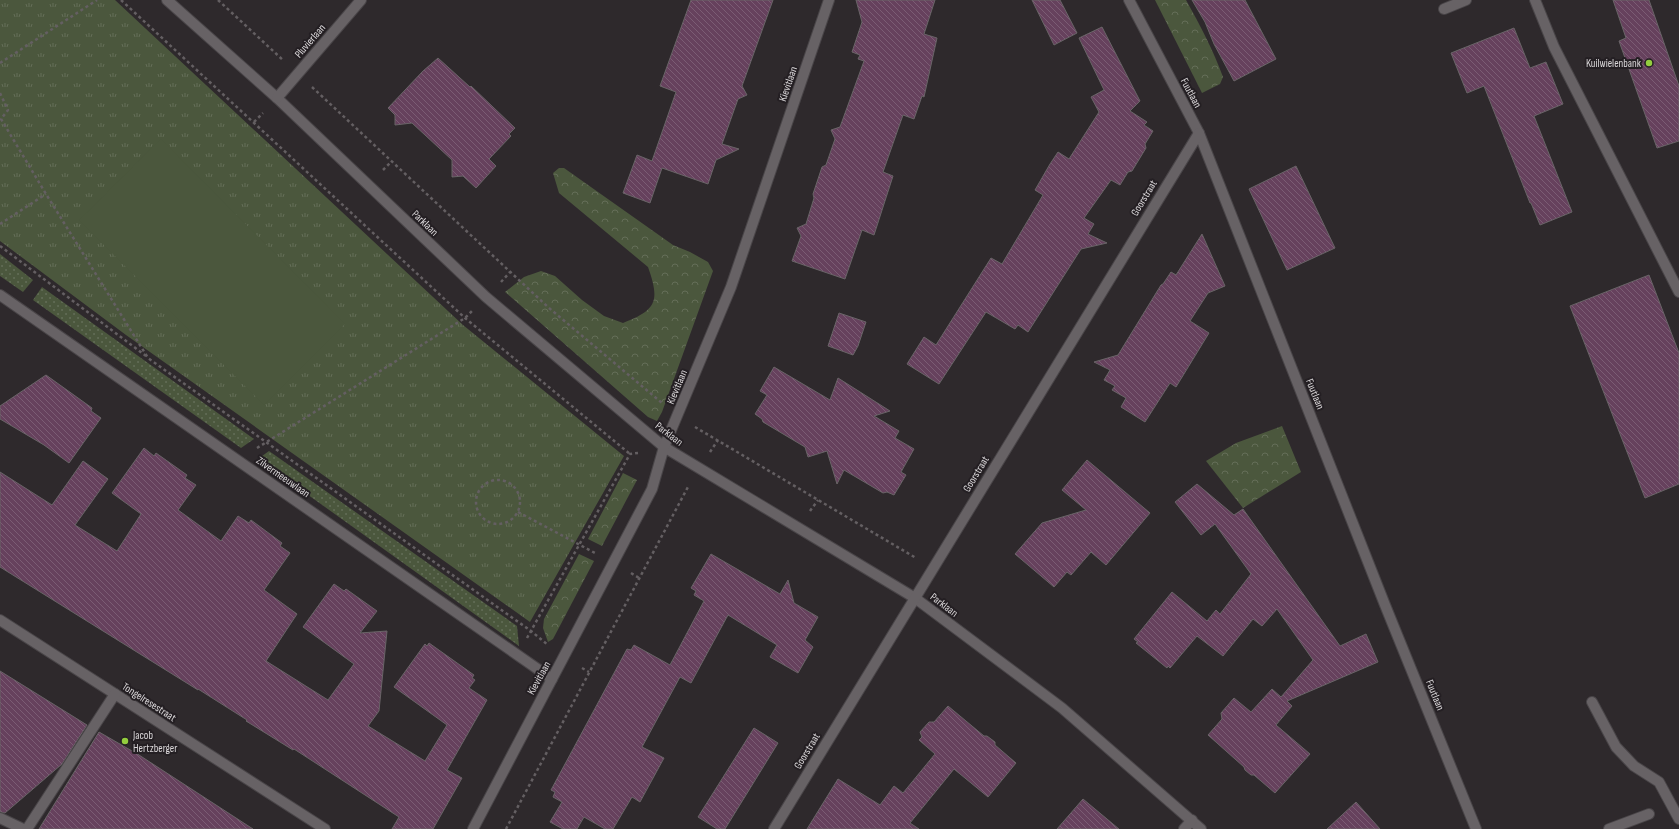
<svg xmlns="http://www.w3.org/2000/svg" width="1679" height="829" viewBox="0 0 1679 829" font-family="'Sofia Sans Condensed',sans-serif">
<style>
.grass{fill:url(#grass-dots)}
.forest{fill:url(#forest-crowns)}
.park{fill:url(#park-tufts)}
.garden{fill:#4b573d}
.building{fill:url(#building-back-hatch);stroke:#696467}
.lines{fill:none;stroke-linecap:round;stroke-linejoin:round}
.minor-casing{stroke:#494548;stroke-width:12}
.path{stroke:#645f62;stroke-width:2.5;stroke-dasharray:3 3;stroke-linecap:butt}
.minor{stroke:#676265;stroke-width:10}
.poi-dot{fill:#93cd3e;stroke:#241f23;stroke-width:1.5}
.labels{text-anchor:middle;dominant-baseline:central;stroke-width:4;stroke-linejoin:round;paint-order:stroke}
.street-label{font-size:11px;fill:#dad7d9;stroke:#241f23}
.poi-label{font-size:11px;fill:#dad7d9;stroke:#241f23;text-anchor:end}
</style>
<defs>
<pattern id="grass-dots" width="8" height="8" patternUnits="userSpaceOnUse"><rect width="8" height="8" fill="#4b573d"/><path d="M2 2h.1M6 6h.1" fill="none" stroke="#646e58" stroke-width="1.8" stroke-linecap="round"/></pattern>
<pattern id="forest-crowns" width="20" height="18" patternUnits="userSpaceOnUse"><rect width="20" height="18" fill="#4b573d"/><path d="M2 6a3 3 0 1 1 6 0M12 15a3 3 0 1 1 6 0" fill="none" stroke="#646e58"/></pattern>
<pattern id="park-tufts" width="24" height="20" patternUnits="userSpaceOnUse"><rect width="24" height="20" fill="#4b573d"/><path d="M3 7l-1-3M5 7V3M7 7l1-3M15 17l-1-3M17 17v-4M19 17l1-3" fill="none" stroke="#646e58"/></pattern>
<pattern id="building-back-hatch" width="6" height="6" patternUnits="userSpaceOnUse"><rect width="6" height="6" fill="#66415d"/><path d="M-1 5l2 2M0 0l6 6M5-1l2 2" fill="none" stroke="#7b5c74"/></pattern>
</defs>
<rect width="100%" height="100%" fill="#2e292c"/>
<!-- grass -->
<g class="grass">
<path d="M 0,254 L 33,280 L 23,292 L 0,276 Z"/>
<path d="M 42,287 L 254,439 L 241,448 L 33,300 Z"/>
<path d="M 269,451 L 517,626 L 519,646 L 258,459 Z"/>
</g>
<!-- forest -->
<g class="forest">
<path d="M 1155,0 L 1186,0 C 1200,25 1213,50 1223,77 L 1220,84 L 1202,93 Z"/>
<path d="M 559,168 L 564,168 L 673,245 L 690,252 L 708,262 L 713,271 L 662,412 L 657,421 L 648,417 L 505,292 L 524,277 L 541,271 L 555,276 L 582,300 L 604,316 L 623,323 C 657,310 660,301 648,267 L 559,193 L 553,173 Z"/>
<path d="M 1282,426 L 1301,472 L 1243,508 L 1206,461 L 1236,443 Z"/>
<path d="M 623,473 L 637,480 L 602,546 L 588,539 Z"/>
<path d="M 579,554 L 594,561 L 553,639 L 548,642 L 543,628 L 544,619 Z"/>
</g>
<!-- park -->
<path class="park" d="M 0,0 L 115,0 L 463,325 L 624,456 L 530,622 L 126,335 L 0,241 Z"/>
<!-- garden -->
<path class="garden" d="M 161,139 L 345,324 L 264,405 L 79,220 Z"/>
<!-- building -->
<g class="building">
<path d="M 691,0 L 773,0 L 742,86 L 747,95 L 738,99 L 722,144 L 739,149 L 716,160 L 708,184 L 662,168 L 650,203 L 623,193 L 637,155 L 652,161 L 676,92 L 660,86 Z"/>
<path d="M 856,0 L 935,0 L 924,34 L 937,38 L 924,97 L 922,96 L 914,119 L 903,115 L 883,172 L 893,176 L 874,235 L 862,230 L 845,279 L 792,261 L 801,236 L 797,228 L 806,224 L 814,198 L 813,194 L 822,167 L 826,165 L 835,139 L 831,130 L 840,127 L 864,61 L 858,59 L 860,55 L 852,52 L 862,22 Z"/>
<path d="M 1032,0 L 1060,0 L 1077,33 L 1054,45 Z"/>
<path d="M 1192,0 L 1245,0 L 1276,59 L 1234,81 L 1214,44 L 1205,22 Z"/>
<path d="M 1613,0 L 1649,0 L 1679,86 L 1679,141 L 1657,148 L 1619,41 L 1626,38 Z"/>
<path d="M 1102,27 L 1140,101 L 1130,111 L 1147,122 L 1144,125 L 1153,131 L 1145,144 L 1146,148 L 1132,171 L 1128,172 L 1120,185 L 1111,180 L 1084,218 L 1094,224 L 1088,234 L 1107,243 L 1081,249 L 1028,332 L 1018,325 L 1015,329 L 986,312 L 939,384 L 907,364 L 924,337 L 936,345 L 991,258 L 1002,264 L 1043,195 L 1035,190 L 1050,164 L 1058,152 L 1069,159 L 1099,112 L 1091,97 L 1104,90 L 1079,38 Z"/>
<path d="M 1514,28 L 1530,68 L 1546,62 L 1563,104 L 1534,116 L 1572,212 L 1540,225 L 1531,203 L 1530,203 L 1484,86 L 1467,93 L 1451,53 Z"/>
<path d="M 438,58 L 470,87 L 471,86 L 515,128 L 509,134 L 511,136 L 489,159 L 496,166 L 476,188 L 463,176 L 452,177 L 452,160 L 412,123 L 395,125 L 395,115 L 388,108 L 423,71 Z"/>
<path d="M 1296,166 L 1335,248 L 1287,270 L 1249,189 Z"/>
<path d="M 1202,234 L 1225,286 L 1208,293 L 1190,321 L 1209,333 L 1176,387 L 1170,383 L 1145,422 L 1121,407 L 1126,398 L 1112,390 L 1115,386 L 1104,380 L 1110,370 L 1094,362 L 1118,355 L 1161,285 L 1163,284 L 1171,272 L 1176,275 Z"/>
<path d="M 1649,275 L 1679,353 L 1679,484 L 1645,498 L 1570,306 Z"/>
<path d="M 839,313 L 866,322 L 858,346 L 853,355 L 828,346 Z"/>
<path d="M 774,367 L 830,400 L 838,378 L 890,411 L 874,416 L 899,431 L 895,438 L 914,449 L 901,472 L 906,475 L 894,495 L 887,492 L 883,493 L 844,470 L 837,484 L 827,451 L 808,457 L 805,447 L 763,422 L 762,419 L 755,414 L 767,395 L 760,391 Z"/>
<path d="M 46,375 L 92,408 L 91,411 L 101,418 L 69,463 L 44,445 L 0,419 L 0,406 Z"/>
<path d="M 144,448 L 154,456 L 156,453 L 187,475 L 185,478 L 196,485 L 178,510 L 221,541 L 238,516 L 249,523 L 251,520 L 282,543 L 280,546 L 290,553 L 264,590 L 297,614 L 266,661 L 328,700 L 354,664 L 303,627 L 334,584 L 344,591 L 346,589 L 377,611 L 360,633 L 387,631 L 379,711 L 368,726 L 425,761 L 447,725 L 394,687 L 425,644 L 427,646 L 429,643 L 474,675 L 472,678 L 475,680 L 469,688 L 487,700 L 447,770 L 462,778 L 433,829 L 392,829 L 399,817 L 294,749 L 293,750 L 246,721 L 247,720 L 198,689 L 198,690 L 0,567 L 0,472 L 52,505 L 83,461 L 108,479 L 75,525 L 117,551 L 141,514 L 112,493 Z"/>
<path d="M 1087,460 L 1150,513 L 1106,565 L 1091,552 L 1071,575 L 1067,572 L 1054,587 L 1015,554 L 1042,523 L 1086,510 L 1062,490 Z"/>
<path d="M 1197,484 L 1234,515 L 1243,509 L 1340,646 L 1366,634 L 1378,662 L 1287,701 L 1292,706 L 1276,725 L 1310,754 L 1275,793 L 1254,775 L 1251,775 L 1245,770 L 1244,767 L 1208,735 L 1222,719 L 1221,713 L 1234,698 L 1251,712 L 1272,689 L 1281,697 L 1313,660 L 1277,609 L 1262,626 L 1253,619 L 1223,656 L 1197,636 L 1170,668 L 1168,666 L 1167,668 L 1136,643 L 1138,642 L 1134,639 L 1172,592 L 1207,621 L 1216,610 L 1220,614 L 1251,574 L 1215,524 L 1201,535 L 1175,502 Z"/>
<path d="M 711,554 L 780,594 L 788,580 L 794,603 L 818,617 L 805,640 L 813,647 L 798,673 L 770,657 L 777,645 L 728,615 L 691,683 L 680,677 L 642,747 L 664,758 L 640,802 L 632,797 L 613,829 L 605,829 L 584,817 L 577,829 L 563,829 L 550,822 L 562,802 L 553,797 L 555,792 L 551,790 L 627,649 L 631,650 L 634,645 L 670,665 L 704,601 L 694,595 L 696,591 L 691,588 Z"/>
<path d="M 0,671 L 87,725 L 62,764 L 5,813 L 0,812 Z"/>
<path d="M 948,706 L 984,736 L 987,736 L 995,742 L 995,745 L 1016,763 L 988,797 L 954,769 L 910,823 L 919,829 L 807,829 L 838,779 L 880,805 L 894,786 L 903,793 L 935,754 L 919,740 L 922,737 L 920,732 L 929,722 L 934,722 Z"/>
<path d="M 754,728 L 778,743 L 725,829 L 717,829 L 698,817 Z"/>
<path d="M 99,732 L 139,755 L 253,829 L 39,829 Z"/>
<path d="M 1083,799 L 1119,829 L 1057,829 Z"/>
<path d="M 1356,802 L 1380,829 L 1327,829 Z"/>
</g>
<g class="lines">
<!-- minor casing -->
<g class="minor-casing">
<g id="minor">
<path d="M 167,0 L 277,98 L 486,297 L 664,447 L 915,598 L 1062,708 L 1201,829"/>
<path d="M 1129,0 L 1199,133 L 1385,605 L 1476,829"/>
<path d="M 1535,0 L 1554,47 L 1679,292"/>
<path d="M 1444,9 L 1466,0"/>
<path d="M 277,98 L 361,0"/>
<path d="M 0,295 L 552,679"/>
<path d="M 0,620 L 325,829"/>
<path d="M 1592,702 L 1616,747 L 1634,766 L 1659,782 L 1679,819"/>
<path d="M 0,818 L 23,829"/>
<path d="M 27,829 L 115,694"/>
<path d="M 473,829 L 652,489 L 664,447 L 731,287 L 829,0"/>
<path d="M 774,829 L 1199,133"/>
<path d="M 1184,829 L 1192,820"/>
<path d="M 1609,829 L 1649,814"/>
</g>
</g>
<!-- path -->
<g class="path">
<path d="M 121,0 L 465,318 L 630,454"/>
<path d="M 218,0 L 284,61"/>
<path d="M 0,63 L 97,0"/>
<path d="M 312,87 L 549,308 L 662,403"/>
<path d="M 0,93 L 8,110 L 1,119 L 46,194 L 148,358 L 531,631 L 548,645"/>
<path d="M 254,122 L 263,113"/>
<path d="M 383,170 L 391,162"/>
<path d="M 0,224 L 46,194"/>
<path d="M 0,246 L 146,356"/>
<path d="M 501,282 L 510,272"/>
<path d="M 695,427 L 916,558"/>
<path d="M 257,448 L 465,318 L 472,311"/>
<path d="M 710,452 L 718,440"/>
<circle cx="498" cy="502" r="22"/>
<path d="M 810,511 L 818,500"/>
<path d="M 518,512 L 595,553"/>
<path d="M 631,573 L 639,578"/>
<path d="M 527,638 L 630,454 L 638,453"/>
<path d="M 582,668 L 589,672"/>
<path d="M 506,829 L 689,485"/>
</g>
<!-- minor -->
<use href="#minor" class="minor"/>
</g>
<!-- markers -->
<g class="poi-dot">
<circle cx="1649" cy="63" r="4"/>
<circle cx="125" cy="741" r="4"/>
</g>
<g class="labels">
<!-- street labels -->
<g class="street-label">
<text transform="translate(310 41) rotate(-49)">Pluvierlaan</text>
<text transform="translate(788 84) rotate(-71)">Kievitlaan</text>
<text transform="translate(1191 93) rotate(62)">Fuutlaan</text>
<text transform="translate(1144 198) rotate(-59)">Goorstraat</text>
<text transform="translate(425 223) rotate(44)">Parklaan</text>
<text transform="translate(677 387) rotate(-67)">Kievitlaan</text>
<text transform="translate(1315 394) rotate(68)">Fuutlaan</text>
<text transform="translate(669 434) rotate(37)">Parklaan</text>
<text transform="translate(976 474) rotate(-59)">Goorstraat</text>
<text transform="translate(283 477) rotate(35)">Zilvermeeuwlaan</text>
<text transform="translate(944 605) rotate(37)">Parklaan</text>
<text transform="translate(539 678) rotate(-61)">Kievitlaan</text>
<text transform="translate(1435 695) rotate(68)">Fuutlaan</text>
<text transform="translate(149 702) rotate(33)">Tongelresestraat</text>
<text transform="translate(807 751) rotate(-59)">Goorstraat</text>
</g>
<!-- poi labels -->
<g class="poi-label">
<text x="1641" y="63">Kuilwielenbank</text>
<text x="133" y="735" text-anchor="start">Jacob<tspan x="133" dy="13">Hertzberger</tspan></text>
</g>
</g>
</svg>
